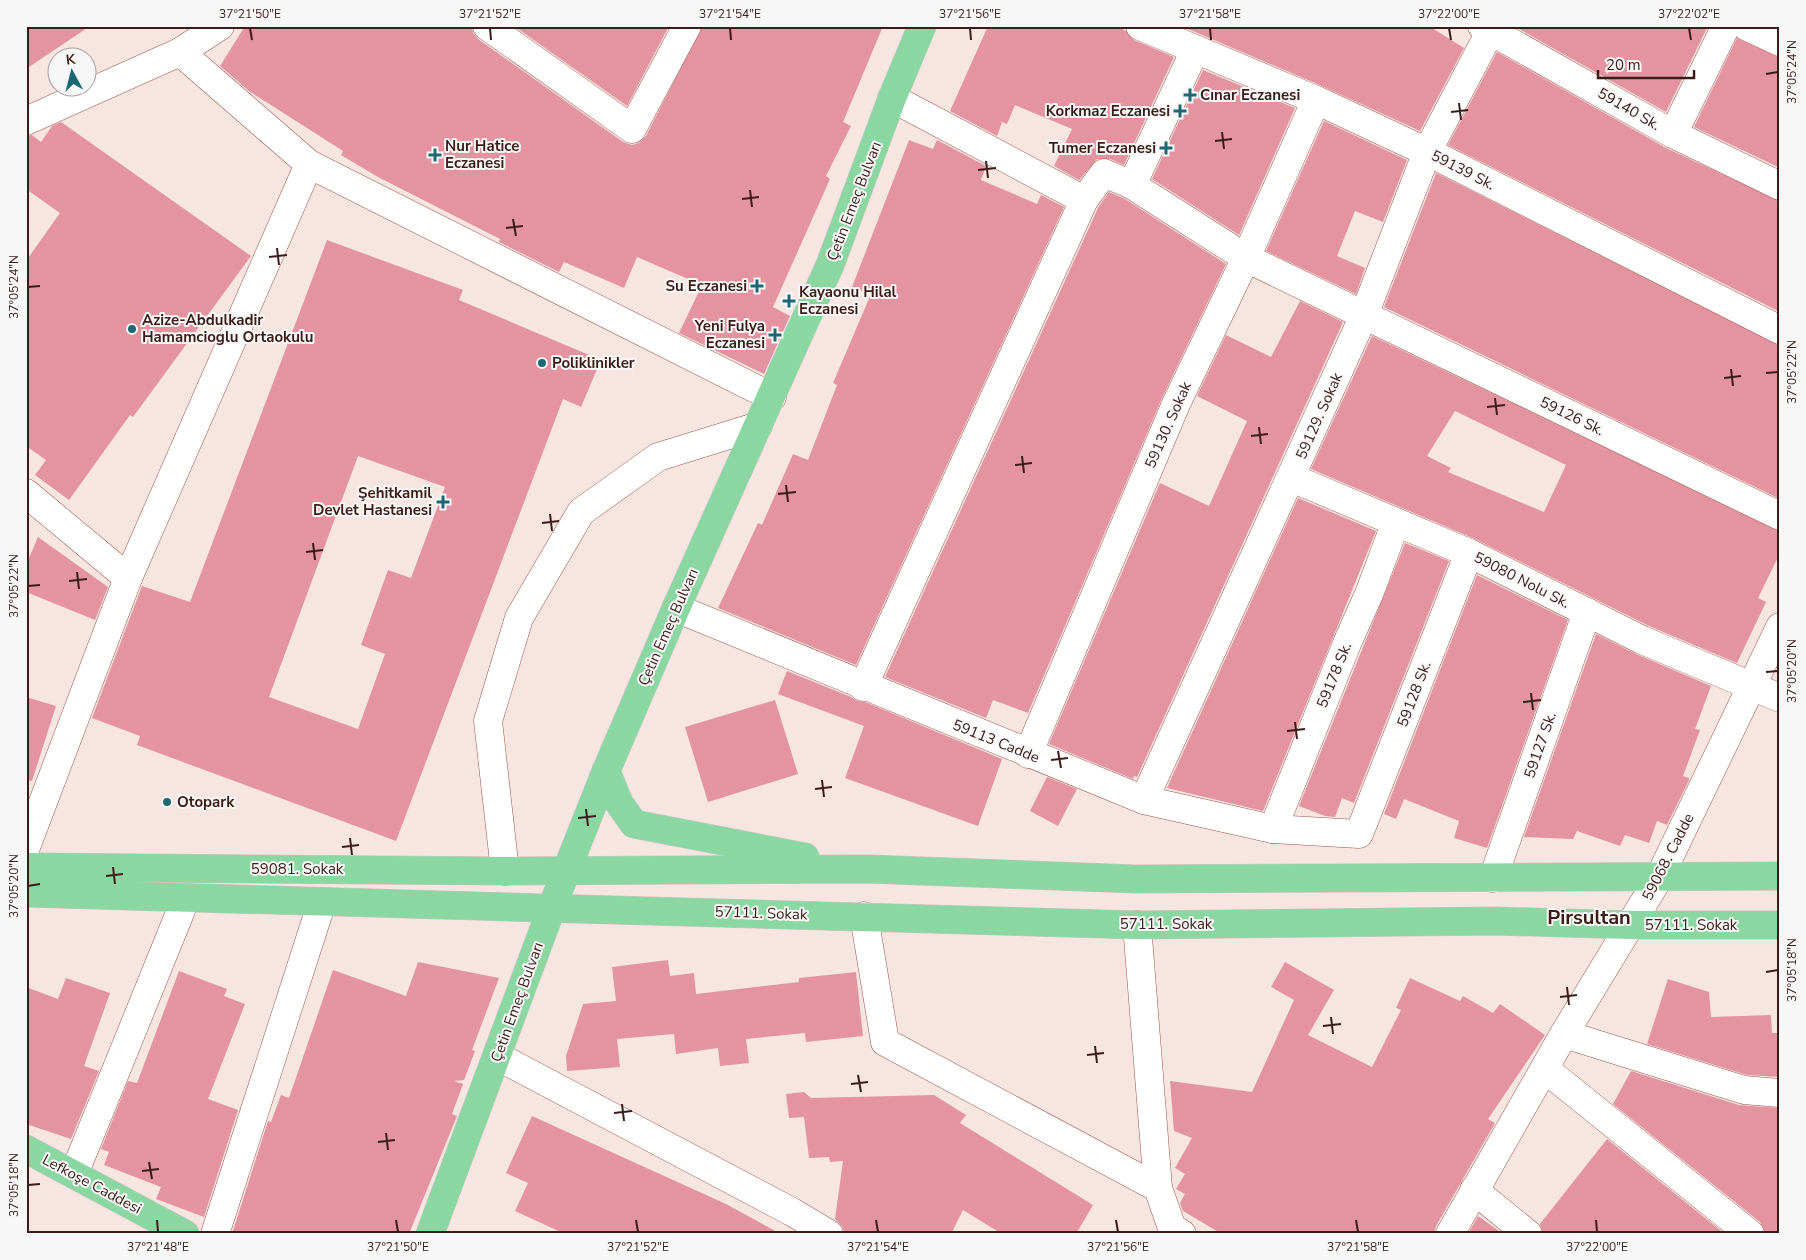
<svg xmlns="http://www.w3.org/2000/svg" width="1806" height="1260" viewBox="0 0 1806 1260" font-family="'Nunito Sans',sans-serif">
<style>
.building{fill:#e394a0;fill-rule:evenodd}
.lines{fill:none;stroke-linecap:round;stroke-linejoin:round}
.minor-casing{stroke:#9d564b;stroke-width:29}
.major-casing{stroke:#ccc4c3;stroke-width:29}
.minor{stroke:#fff;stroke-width:28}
.major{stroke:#8bd7a1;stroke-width:28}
.ticks{fill:none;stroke:#3a1c18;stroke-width:2}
.poi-dot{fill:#1e6873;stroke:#f7f7f7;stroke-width:2}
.labels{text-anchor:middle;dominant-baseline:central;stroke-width:4;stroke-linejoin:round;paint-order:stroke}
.poi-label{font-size:15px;font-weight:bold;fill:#3a1c18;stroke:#f7f7f7;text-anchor:start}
.street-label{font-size:15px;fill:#3a1c18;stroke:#f7f7f7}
.district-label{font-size:20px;font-weight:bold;fill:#3a1c18;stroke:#f7f7f7}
.neatline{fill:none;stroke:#3a1c18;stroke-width:2}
.ticks-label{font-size:12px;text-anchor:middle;fill:#3a1c18}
</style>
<rect width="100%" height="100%" fill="#f7e5e2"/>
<!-- building -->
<g class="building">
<path d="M 26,26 L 90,26 L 26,69 Z"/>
<path d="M 245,26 L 472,26 L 473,33 L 478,39 L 623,142 L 632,145 L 639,143 L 646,136 L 702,26 L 883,26 L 843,122 L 851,126 L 826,176 L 830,179 L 773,307 L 790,316 L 764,374 L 679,333 L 702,285 L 637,257 L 624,288 L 564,262 L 559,272 L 499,242 L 500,239 L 378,177 L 341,155 L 343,151 L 249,91 L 220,66 Z"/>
<path d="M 514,26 L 669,26 L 627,106 Z"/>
<path d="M 988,26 L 1116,26 L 1126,31 L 1134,40 L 1174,57 L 1124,165 L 1110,159 L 1097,159 L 1079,180 L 1054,166 L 1072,129 L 1015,105 L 1007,124 L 1002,122 L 997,136 L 950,111 Z"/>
<path d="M 1181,26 L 1429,26 L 1464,48 L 1420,131 L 1322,86 Z"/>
<path d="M 1514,26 L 1708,26 L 1666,112 Z"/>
<path d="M 1737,38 L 1780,57 L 1780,168 L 1694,127 Z"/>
<path d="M 1497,52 L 1666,148 L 1780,201 L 1780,312 L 1448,145 Z"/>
<path d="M 1203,70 L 1295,108 L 1239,235 L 1152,179 Z"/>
<path d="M 1324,121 L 1407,160 L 1383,222 L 1355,211 L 1337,256 L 1365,268 L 1356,294 L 1266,251 Z"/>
<path d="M 61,122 L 251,256 L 133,417 L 130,415 L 69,500 L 35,475 L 46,460 L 26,446 L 26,261 L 60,213 L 26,189 L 26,136 L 32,135 L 41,142 L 52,126 Z"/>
<path d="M 909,140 L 933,149 L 937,140 L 986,166 L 981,180 L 1037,204 L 1041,195 L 1064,207 L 856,665 L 718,608 L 758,523 L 762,525 L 793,454 L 808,460 L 837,385 L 833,383 L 871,294 L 852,287 Z"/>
<path d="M 1436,173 L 1780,345 L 1780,499 L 1384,307 Z"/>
<path d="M 1109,192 L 1125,199 L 1226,264 L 1162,398 L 1028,713 L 993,700 L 986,718 L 885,677 L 1098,208 Z"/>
<path d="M 327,240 L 463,290 L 459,300 L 601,360 L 581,407 L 563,399 L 396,841 L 137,745 L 140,736 L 92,718 L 142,586 L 190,602 ZM 358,456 L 445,487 L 411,578 L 388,570 L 361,645 L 385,654 L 358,729 L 269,697 Z"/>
<path d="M 1300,301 L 1343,322 L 1137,777 L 1134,776 L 1133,779 L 1049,744 L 1160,483 L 1209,506 L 1247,421 L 1197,396 L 1226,335 L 1271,357 Z"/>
<path d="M 1372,336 L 1780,531 L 1780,553 L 1758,598 L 1766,602 L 1737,663 L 1649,626 L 1475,539 L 1311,469 ZM 1455,411 L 1566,465 L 1544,512 L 1448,472 L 1451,468 L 1427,456 Z"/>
<path d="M 1298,498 L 1376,531 L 1263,811 L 1167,788 Z"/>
<path d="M 38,537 L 108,587 L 95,620 L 26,592 L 26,565 Z"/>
<path d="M 1405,543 L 1449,561 L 1354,803 L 1342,798 L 1335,817 L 1325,816 L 1299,806 Z"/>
<path d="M 1477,575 L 1568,620 L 1487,848 L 1454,838 L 1459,821 L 1404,799 L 1396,819 L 1384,814 Z"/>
<path d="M 1596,634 L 1636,654 L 1711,686 L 1695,729 L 1700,730 L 1683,776 L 1689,778 L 1689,780 L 1667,825 L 1657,821 L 1649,843 L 1625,835 L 1620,846 L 1577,831 L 1573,839 L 1524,837 Z"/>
<path d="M 787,671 L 851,697 L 857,701 L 865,702 L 1002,759 L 978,826 L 845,778 L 864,726 L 778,694 Z"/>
<path d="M 26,697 L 56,706 L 32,781 L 26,780 Z"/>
<path d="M 775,700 L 798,774 L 708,802 L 685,727 Z"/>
<path d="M 1047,777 L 1077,789 L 1058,826 L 1030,811 Z"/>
<path d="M 668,960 L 670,976 L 694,973 L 696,994 L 799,982 L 799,978 L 856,972 L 863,1036 L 806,1042 L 805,1033 L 746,1039 L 749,1063 L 720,1066 L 718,1048 L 676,1054 L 674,1034 L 617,1039 L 620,1067 L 567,1071 L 566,1056 L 583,1004 L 616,1001 L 612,967 Z"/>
<path d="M 418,962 L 499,978 L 472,1050 L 475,1051 L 464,1080 L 454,1081 L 463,1084 L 452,1114 L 457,1116 L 409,1234 L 232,1234 L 268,1121 L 271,1122 L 281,1095 L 289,1098 L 333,970 L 406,996 Z"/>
<path d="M 1285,962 L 1334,990 L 1308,1035 L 1372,1067 L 1401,1010 L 1396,1008 L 1410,978 L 1460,1001 L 1463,996 L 1493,1013 L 1500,1004 L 1545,1035 L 1488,1119 L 1495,1123 L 1436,1226 L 1434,1234 L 1222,1234 L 1183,1211 L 1180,1203 L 1185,1194 L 1176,1189 L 1185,1174 L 1175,1168 L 1192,1138 L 1174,1131 L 1170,1081 L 1252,1092 L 1294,1000 L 1271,987 Z"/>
<path d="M 179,971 L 227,989 L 224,996 L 245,1004 L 208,1099 L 238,1110 L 204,1217 L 156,1199 L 161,1187 L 104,1165 L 109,1152 L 101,1149 L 128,1081 L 137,1083 Z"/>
<path d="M 66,978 L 110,993 L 84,1066 L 99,1071 L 71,1139 L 26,1124 L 26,987 L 58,999 Z"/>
<path d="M 1668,979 L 1709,992 L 1711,1017 L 1771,1015 L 1772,1033 L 1780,1033 L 1780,1077 L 1747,1075 L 1647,1044 Z"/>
<path d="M 1631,1071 L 1739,1105 L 1780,1108 L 1780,1234 L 1765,1234 L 1760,1222 L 1613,1104 Z"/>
<path d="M 804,1092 L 811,1098 L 934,1095 L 966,1115 L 960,1123 L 1093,1205 L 1076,1234 L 1002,1234 L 963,1210 L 951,1234 L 845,1234 L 842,1226 L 835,1219 L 843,1161 L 830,1162 L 829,1157 L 809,1158 L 804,1117 L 789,1118 L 786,1094 Z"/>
<path d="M 532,1116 L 726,1204 L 781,1234 L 565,1234 L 515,1211 L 528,1183 L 506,1173 Z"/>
<path d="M 1607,1139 L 1725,1234 L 1543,1234 L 1540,1224 Z"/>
<path d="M 1478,1216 L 1499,1231 L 1503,1234 L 1468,1234 Z"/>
</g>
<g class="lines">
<!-- minor casing -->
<g class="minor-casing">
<g id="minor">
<path d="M 487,26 L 632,129 L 687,26"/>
<path d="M 1140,26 L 1316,100 L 1438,157 L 1780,330"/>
<path d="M 1482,26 L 1673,134 L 1780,186"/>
<path d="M 1746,26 L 1780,42"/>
<path d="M 180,52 L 309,164 L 772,397"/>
<path d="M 892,98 L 1084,200"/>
<path d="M 26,121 L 180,52 L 220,26"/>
<path d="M 1673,134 L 1726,26"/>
<path d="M 1132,185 L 1195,50"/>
<path d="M 1292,478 L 1469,553 L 1642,640 L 1780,698"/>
<path d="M 26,493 L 128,578"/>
<path d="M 676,608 L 1144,800 L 1273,829 L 1359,834 L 1469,553"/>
<path d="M 863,687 L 1084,200 L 1104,173 L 1132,185 L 1246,258 L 1780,516"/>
<path d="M 1028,754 L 1176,404 L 1246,258 L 1316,100"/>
<path d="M 1144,800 L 1364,315 L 1427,152 L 1491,30"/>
<path d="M 1273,829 L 1348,641 L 1369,594 L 1396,522"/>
<path d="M 26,847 L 128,578 L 309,164"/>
<path d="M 505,871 L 488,721 L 519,618 L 581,512 L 658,457 L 758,426"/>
<path d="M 1493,878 L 1587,612"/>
<path d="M 864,916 L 885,1042 L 1158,1188 L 1172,1228 L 1182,1234"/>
<path d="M 1137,925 L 1158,1188"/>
<path d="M 1564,1034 L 1744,1090 L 1780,1093"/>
<path d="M 497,1056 L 792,1212 L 829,1234"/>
<path d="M 1545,1069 L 1750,1234"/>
<path d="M 74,1174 L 186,898"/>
<path d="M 1474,1190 L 1528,1234"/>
<path d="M 215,1234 L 322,902"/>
<path d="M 1450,1234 L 1564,1034 L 1660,876 L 1780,627"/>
</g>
</g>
<!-- major casing -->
<g class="major-casing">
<g id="major">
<path d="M 606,771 L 619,803 L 634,824 L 805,857"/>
<path d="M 26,867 L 505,871 L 868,869 L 1135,879 L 1780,876"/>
<path d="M 26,893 L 1137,925 L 1496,921 L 1631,925 L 1780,925"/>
<path d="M 26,1149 L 185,1234"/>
<path d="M 430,1234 L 552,907 L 606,771 L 676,608 L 830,265 L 892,98 L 922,26"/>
</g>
</g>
<!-- minor -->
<use href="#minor" class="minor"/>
<!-- major -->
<use href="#major" class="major"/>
</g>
<!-- ticks -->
<path class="ticks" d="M 250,28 L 252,40M 490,28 L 491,40M 730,28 L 731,40M 970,28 L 971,40M 1210,28 L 1211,40M 1449,28 L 1451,40M 1689,28 L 1691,40M 1766,74 L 1778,72M 1459,103 L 1461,120M 1451,112 L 1468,110M 1222,132 L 1224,149M 1215,141 L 1232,139M 986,161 L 988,178M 978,170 L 996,168M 750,190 L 752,207M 742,199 L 759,197M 513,219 L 516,236M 506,228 L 523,226M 277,248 L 279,265M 269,257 L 287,255M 28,287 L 40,286M 1731,369 L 1733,386M 1766,373 L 1778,372M 1724,378 L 1741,376M 1495,398 L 1497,415M 1487,407 L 1505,405M 1259,427 L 1261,444M 1251,436 L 1268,434M 1022,456 L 1024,473M 1015,465 L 1032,463M 786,485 L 788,502M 778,494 L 796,492M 550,514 L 552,531M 542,523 L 559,521M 313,543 L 315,560M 306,552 L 323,550M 77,572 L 79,589M 69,581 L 87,579M 28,586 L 40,585M 1766,672 L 1778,671M 1531,693 L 1533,710M 1523,702 L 1541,700M 1295,722 L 1297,739M 1287,731 L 1305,729M 1058,751 L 1061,768M 1051,760 L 1068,758M 822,780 L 824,797M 815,789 L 832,787M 586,809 L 588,826M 578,818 L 596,816M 350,838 L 352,855M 342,847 L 359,845M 113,867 L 115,884M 106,876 L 123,874M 28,886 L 40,884M 1766,972 L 1778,970M 1567,987 L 1569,1005M 1560,997 L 1577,995M 1331,1017 L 1333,1034M 1323,1026 L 1341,1024M 1095,1046 L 1097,1063M 1087,1055 L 1104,1053M 858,1075 L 861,1092M 851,1084 L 868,1082M 622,1104 L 624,1121M 614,1113 L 632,1111M 386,1133 L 388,1150M 378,1142 L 395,1140M 149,1162 L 152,1179M 142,1171 L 159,1169M 28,1185 L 40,1184M 157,1220 L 158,1232M 396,1220 L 398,1232M 636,1220 L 638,1232M 876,1220 L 878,1232M 1116,1220 L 1118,1232M 1356,1220 L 1358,1232M 1596,1220 L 1597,1232"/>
<!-- markers -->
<g class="poi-dot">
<path d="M1187.5 87.5h5v5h5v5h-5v5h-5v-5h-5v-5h5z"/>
<path d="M1177.5 103.5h5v5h5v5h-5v5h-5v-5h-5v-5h5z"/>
<path d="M1163.5 140.5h5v5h5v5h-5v5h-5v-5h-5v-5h5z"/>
<path d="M432.5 147.5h5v5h5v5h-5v5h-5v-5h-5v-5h5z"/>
<path d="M754.5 278.5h5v5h5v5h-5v5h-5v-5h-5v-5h5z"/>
<path d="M786.5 293.5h5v5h5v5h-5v5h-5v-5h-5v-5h5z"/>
<circle cx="132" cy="329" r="5"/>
<path d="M772.5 327.5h5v5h5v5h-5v5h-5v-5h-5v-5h5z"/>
<circle cx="542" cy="363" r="5"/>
<path d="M440.5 494.5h5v5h5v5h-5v5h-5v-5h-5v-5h5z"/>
<circle cx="167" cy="802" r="5"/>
</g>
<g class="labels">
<!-- poi labels -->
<g class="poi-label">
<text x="1200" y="95">Cınar Eczanesi</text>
<text x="1170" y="111" text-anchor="end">Korkmaz Eczanesi</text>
<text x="445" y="146">Nur Hatice<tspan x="445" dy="17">Eczanesi</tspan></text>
<text x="1156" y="148" text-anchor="end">Tumer Eczanesi</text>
<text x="747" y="286" text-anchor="end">Su Eczanesi</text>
<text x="799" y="292">Kayaonu Hilal<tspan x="799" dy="17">Eczanesi</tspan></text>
<text x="142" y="320">Azize-Abdulkadir<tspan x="142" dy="17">Hamamcioglu Ortaokulu</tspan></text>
<text x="765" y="326" text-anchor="end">Yeni Fulya<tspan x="765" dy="17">Eczanesi</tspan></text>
<text x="552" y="363">Poliklinikler</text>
<text x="432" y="493" text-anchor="end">Şehitkamil<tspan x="432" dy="17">Devlet Hastanesi</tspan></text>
<text x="177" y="802">Otopark</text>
</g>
<!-- street labels -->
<g class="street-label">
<text transform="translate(1629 109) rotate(30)">59140 Sk.</text>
<text transform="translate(1463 170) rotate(27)">59139 Sk.</text>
<text transform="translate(854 201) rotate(-69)">Çetin Emeç Bulvarı</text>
<text transform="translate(1319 416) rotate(-66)">59129. Sokak</text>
<text transform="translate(1572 416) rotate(26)">59126 Sk.</text>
<text transform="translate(1168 425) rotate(-66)">59130. Sokak</text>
<text transform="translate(1522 580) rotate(27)">59080 Nolu Sk.</text>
<text transform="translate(668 627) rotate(-66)">Çetin Emeç Bulvarı</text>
<text transform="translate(1334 675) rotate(-68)">59178 Sk.</text>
<text transform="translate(1414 694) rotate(-69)">59128 Sk.</text>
<text transform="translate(996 741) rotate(22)">59113 Cadde</text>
<text transform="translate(1540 745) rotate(-71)">59127 Sk.</text>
<text transform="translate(1668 857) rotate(-63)">59068. Cadde</text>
<text x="297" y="869">59081. Sokak</text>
<text transform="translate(761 913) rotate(2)">57111. Sokak</text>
<text x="1166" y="924">57111. Sokak</text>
<text x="1691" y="925">57111. Sokak</text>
<text transform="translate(517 1002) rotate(-70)">Çetin Emeç Bulvarı</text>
<text transform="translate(92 1184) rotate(28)">Lefkoşe Caddesi</text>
</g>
<!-- district labels -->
<g class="district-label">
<text x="1589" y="917">Pirsultan</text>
</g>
</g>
<!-- border -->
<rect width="1806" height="1260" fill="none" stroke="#f7f7f7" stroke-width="55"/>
<!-- north arrow -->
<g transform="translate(72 72) rotate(353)"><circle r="24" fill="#f7f7f7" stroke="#ab9f9e"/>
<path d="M0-4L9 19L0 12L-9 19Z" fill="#1e6873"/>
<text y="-8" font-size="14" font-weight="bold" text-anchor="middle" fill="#3a1c18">K</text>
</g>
<!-- scale -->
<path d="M1598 70v8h96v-8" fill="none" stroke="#3a1c18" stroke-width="2.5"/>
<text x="1606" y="70" font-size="15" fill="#3a1c18" stroke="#f7f7f7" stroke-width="4" paint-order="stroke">20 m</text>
<rect x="28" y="28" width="1750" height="1204" class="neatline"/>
<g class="ticks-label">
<text x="250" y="18">37°21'50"E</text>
<text x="490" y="18">37°21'52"E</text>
<text x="730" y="18">37°21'54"E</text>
<text x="970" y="18">37°21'56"E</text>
<text x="1210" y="18">37°21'58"E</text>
<text x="1449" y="18">37°22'00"E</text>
<text x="1689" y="18">37°22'02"E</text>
<text transform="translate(1792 72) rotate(-90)" y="4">37°05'24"N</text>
<text transform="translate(14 287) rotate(-90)" y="4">37°05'24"N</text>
<text transform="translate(1792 372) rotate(-90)" y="4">37°05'22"N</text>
<text transform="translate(14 586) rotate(-90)" y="4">37°05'22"N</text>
<text transform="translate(1792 671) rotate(-90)" y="4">37°05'20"N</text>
<text transform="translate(14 886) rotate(-90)" y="4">37°05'20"N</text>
<text transform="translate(1792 970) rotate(-90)" y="4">37°05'18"N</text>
<text transform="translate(14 1185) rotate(-90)" y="4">37°05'18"N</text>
<text x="158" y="1251">37°21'48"E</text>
<text x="398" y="1251">37°21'50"E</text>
<text x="638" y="1251">37°21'52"E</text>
<text x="878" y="1251">37°21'54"E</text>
<text x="1118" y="1251">37°21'56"E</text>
<text x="1358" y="1251">37°21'58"E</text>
<text x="1597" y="1251">37°22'00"E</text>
</g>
</svg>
